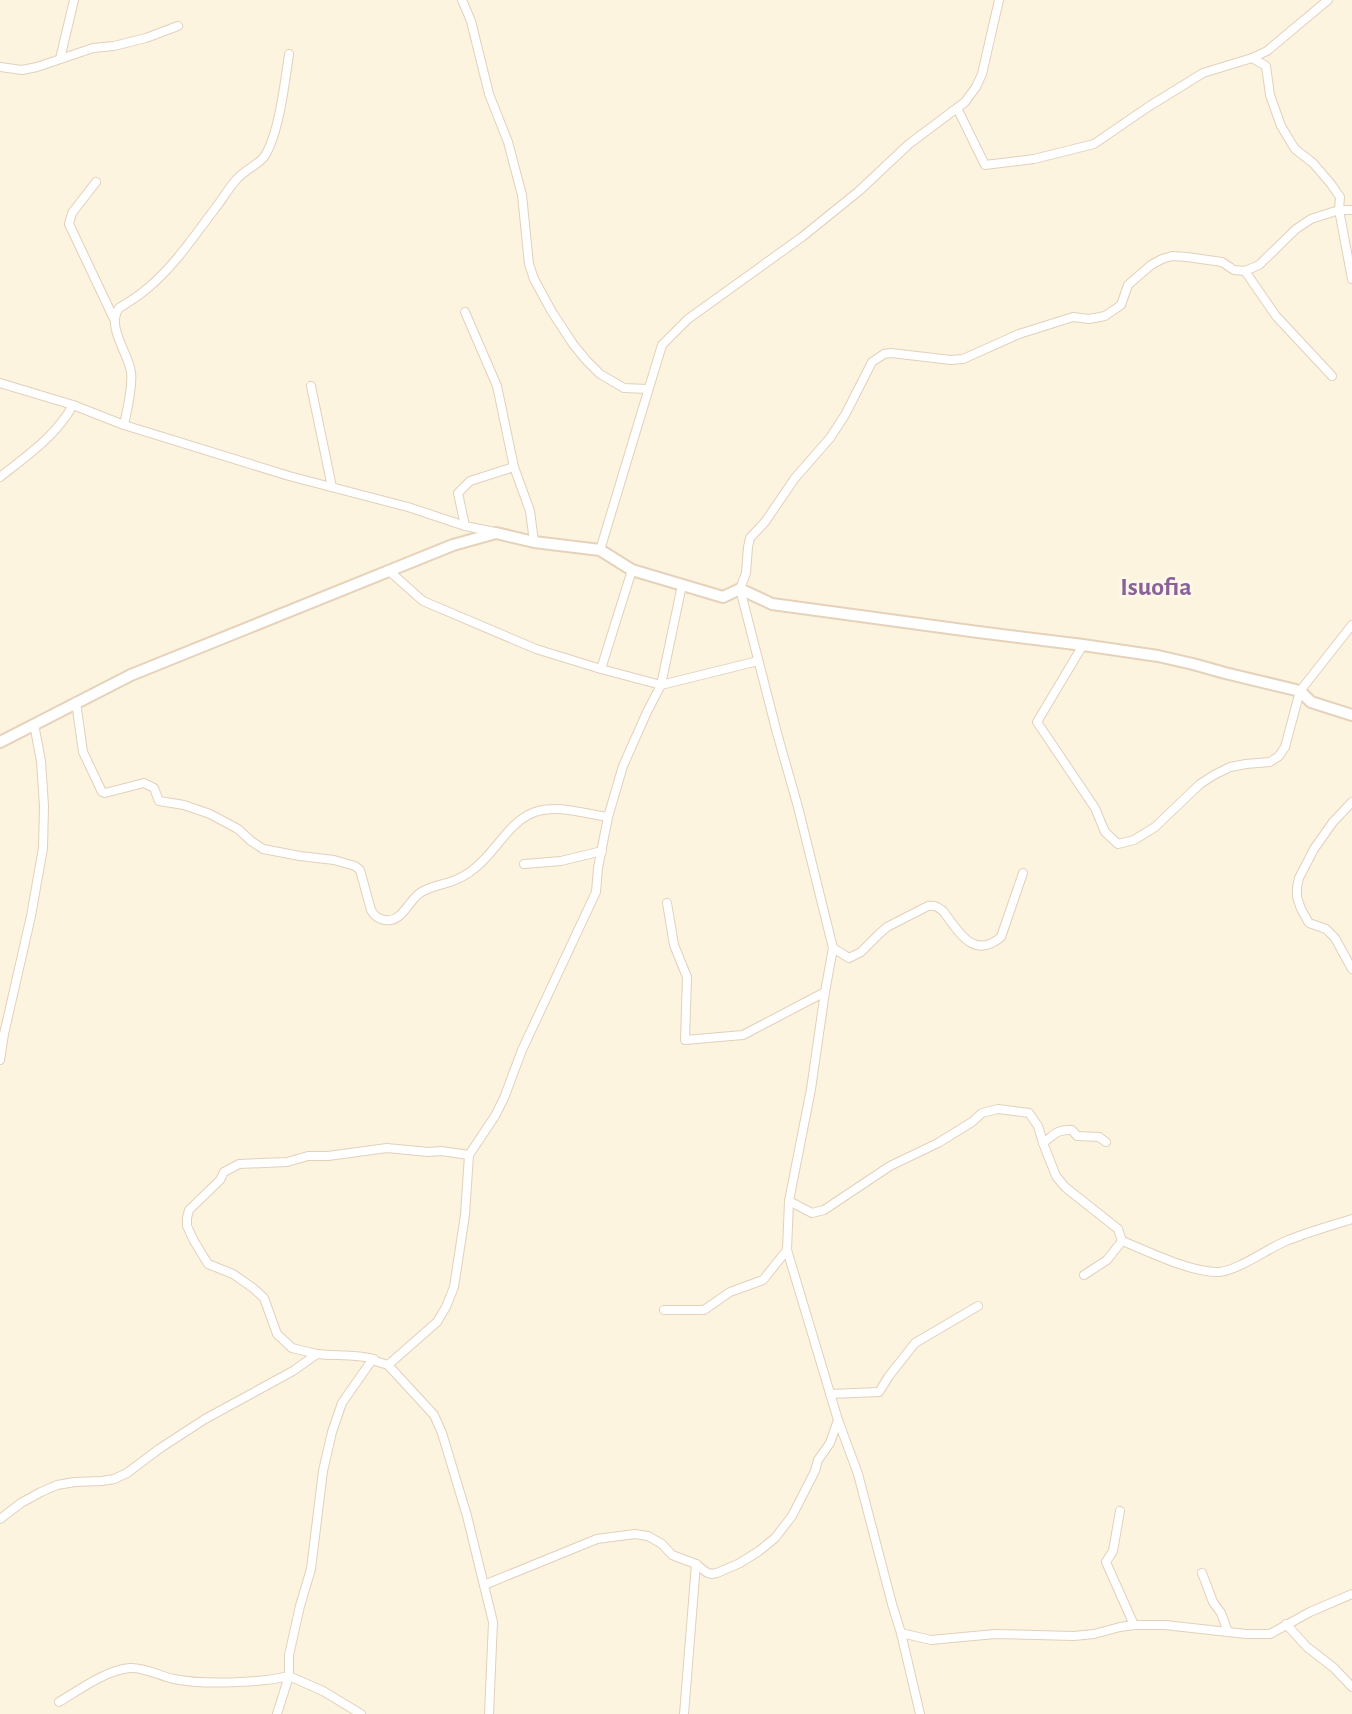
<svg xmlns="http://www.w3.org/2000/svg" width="1352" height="1714" viewBox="0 0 1352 1714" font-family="'Alegreya Sans',sans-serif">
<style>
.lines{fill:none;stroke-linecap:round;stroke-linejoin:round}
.street-casing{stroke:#e1d0bc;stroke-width:10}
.secondary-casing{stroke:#e6d2ba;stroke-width:14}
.street{stroke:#fff;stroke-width:8}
.secondary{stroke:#fff;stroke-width:10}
.labels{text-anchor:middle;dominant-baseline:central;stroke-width:6;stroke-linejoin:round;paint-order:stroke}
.quarter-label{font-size:26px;font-weight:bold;fill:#896298;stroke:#fff7e7}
</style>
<rect width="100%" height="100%" fill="#fdf4e0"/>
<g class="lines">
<!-- street casing -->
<g class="street-casing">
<g id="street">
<path d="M 462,0 L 471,21 L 489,94 L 508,142 L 522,195 L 529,264 L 534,279 L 552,312 L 573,344 L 586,360 L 600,374 L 624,388 L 648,389"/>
<path d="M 1328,0 L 1267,51 L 1252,58 L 1266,66 L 1270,95 L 1281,126 L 1295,149 L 1313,163 L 1331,184 L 1340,197 L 1339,210 L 1352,279"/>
<path d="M 60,59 L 74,0"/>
<path d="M 0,67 L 22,70 L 37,67 L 93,48 L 114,46 L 146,38 L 178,26"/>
<path d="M 957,108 L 985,165 L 1034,159 L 1094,144 L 1148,107 L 1203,73 L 1252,58"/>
<path d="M 96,182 L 72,213 L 69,224 L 114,319"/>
<path d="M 1245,271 L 1276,316 L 1332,376"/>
<path d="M 465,312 L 497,386 L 514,467 L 530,511 L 534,542"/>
<path d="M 0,383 L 73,405 L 124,425 L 289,476 L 408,507 L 465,526 L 495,532"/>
<path d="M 311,386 L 332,487"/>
<path d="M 124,425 C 127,410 133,387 131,372 C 128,352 106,327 119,308 C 129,302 140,295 149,287 C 175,265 194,236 214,210 C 222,200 228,189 236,180 C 243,171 259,164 264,157 C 279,135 285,81 289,54"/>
<path d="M 0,477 C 28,455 56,436 73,405"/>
<path d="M 465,526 L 458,493 L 470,481 L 514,467"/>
<path d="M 600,550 L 662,345 L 688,319 L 802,237 L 859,191 L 909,144 L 965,102 L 976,87 L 982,74 L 999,0"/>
<path d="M 388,570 L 423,601 L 536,649 L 601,669 L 661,685 L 758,661"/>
<path d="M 1083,645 L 1037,722 L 1095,808 L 1105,832 L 1118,844 L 1134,840 L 1155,827 L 1200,784 L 1214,775 L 1230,767 L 1246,764 L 1270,762 L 1279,756 L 1285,747 L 1300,691 L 1352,625"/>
<path d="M 601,669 L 632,570"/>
<path d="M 76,702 L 83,752 L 102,792 L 105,793 L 144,783 L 154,788 L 159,801 L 184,805 L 210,814 L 238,829 L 251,841 L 263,849 L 300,856 L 334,860 L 355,866 L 360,870 L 371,910 C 374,916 378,919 385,920 C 402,923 408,901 420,893 C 428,887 441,885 450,882 C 459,879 468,874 475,868 C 496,852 509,821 535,812 C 559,804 584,814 608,817"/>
<path d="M 1352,802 L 1333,822 L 1314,849 L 1299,878 L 1297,887 L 1297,897 L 1301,909 L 1309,923 L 1326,929 L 1335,938 L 1352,969"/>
<path d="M 524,864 L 561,861 L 602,851"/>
<path d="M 667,903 L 674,945 L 687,977 L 685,1040 L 743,1035 L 825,992"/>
<path d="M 833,948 L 849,958 L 861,952 L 879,934 L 887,927 L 928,906 C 935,905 938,907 943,911 C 958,930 973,961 1001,937 L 1023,873"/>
<path d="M 0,1060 L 4,1034 L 31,916 L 43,848 L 44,806 L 41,761 L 34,724"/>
<path d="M 1043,1143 L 1056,1176 L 1065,1187 L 1118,1229 L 1122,1241 C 1148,1251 1191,1273 1219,1272 C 1239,1270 1267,1249 1286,1241 C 1308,1232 1330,1226 1352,1219"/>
<path d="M 789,1201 L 812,1213 L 824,1210 L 890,1166 L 938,1143 L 972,1122 L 982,1113 L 998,1109 L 1029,1113 L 1038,1126 L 1043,1143 C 1054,1135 1057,1129 1072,1130 L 1077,1136 L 1099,1137 L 1106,1142"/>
<path d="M 1084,1275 L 1107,1260 L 1122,1241"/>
<path d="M 664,1310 L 704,1310 L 730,1292 L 763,1280 L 787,1250"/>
<path d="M 317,1354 L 292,1348 L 277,1334 L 264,1298 L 253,1288 L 233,1274 L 208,1264 L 194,1241 L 187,1226 L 187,1218 L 189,1210 L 220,1180 L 224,1172 L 239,1164 L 287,1162 L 308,1156 L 328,1156 L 387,1148 L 428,1152 L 441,1151 L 469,1155"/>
<path d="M 388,1365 L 434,1415 L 442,1433 L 467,1516 L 493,1622 L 489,1714"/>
<path d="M 830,1394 L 879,1392 L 889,1376 L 915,1343 L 978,1306"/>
<path d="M 1120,1511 L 1113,1551 L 1106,1562 L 1134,1625"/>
<path d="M 0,1519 L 21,1503 L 41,1492 L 57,1485 L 75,1482 L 102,1481 L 114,1479 L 127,1473 L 159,1449 L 205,1419 L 293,1371 L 317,1354 C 336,1356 356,1354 374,1359"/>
<path d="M 1202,1573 L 1213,1602 L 1221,1613 L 1228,1632"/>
<path d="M 484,1585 L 597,1539 L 635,1534 L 648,1536 L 662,1544 L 672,1555 L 696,1564 L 706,1572 L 711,1574 L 717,1573 L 740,1563 L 759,1551 L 775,1538 L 792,1516 L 815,1471 L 818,1460 L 830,1443 L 838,1420"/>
<path d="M 1286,1624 L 1307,1647 L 1334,1668 L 1352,1687"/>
<path d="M 901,1633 L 931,1640 L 995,1634 L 1074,1636 L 1094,1634 L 1120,1627 L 1134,1625 L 1165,1625 L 1246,1634 L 1270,1634 L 1310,1612 L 1352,1594"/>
<path d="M 59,1702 C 79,1690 106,1670 130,1668 C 145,1667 159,1676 174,1679 C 202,1685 261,1683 289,1676 L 323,1691 L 361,1714"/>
<path d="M 277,1714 L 289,1676 L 289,1655 L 300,1606 L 311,1569 L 323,1471 L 332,1432 L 342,1403 L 372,1360 L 388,1365 L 437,1322 L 446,1307 L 454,1287 L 465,1215 L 469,1155 L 495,1116 L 504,1098 L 522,1050 L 596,892 L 598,868 L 608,817 L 623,766 L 647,712 L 661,685 L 682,585"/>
<path d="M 684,1714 L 696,1564"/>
<path d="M 920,1714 L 901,1633 L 892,1604 L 858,1474 L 838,1420 L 787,1250 L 789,1201 L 811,1089 L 825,992 L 833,948 L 798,807 L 777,733 L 740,589 L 746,573 L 748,547 L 750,538 L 765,522 L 795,478 L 830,438 L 845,415 L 872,362 L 884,354 L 891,353 L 951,360 L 963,359 L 1019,334 L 1073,317 L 1089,319 L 1105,316 L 1121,305 L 1128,285 L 1151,265 L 1162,259 L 1172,256 L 1187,257 L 1222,262 L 1234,270 L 1245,271 L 1259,265 L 1296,229 L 1311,219 L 1339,210 L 1352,210"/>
</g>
</g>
<!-- secondary casing -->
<g class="secondary-casing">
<path id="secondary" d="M 0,742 L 131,675 L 453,545 L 496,533 L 534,542 L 600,550 L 632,570 L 723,597 L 740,589 L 772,604 L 978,632 L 1083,645 L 1158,656 L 1193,664 L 1225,673 L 1300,691 L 1311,702 L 1352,715"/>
</g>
<!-- street -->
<use href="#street" class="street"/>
<!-- secondary -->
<use href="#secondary" class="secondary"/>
</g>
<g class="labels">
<!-- quarter labels -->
<g class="quarter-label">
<text x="1156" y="587">Isuofia</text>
</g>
</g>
</svg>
